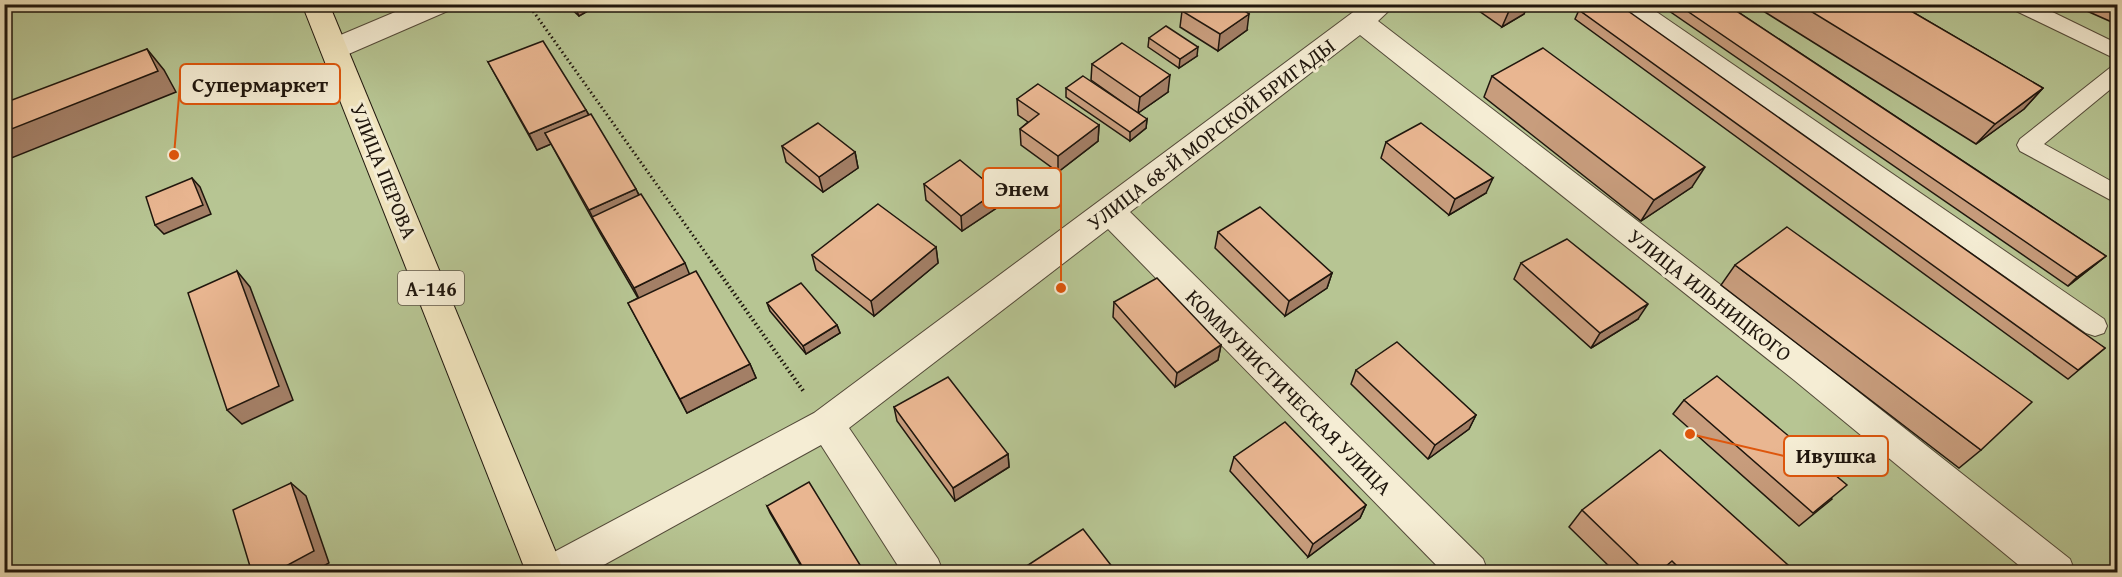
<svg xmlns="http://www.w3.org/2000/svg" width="2122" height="577" viewBox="0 0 2122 577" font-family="'Gentium Book Plus',serif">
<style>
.green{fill:#b7c593;stroke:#6b6e50;stroke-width:1.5}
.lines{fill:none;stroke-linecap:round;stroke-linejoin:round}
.service-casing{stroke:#534a39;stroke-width:2}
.minor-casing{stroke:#534a39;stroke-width:2}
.trunk-casing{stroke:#1f160d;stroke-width:2}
.path-far1{stroke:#1f160d;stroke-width:3;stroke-dasharray:1.5 3;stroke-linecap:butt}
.path{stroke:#1f160d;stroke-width:4;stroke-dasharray:1.5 3;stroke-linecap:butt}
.service{fill:#f5edd4;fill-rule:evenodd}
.minor{fill:#f5edd4;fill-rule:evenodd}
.trunk{fill:#f0e4bd;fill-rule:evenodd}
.wall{fill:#c89d7d;stroke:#1f160d;stroke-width:1.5}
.shaded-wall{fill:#a37f66;stroke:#1f160d;stroke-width:1.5}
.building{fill:#e9b691;stroke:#1f160d;stroke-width:1.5}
.labels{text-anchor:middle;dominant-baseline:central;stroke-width:6;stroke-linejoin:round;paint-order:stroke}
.shield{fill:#f5edd4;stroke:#5f5649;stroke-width:1.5}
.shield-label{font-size:20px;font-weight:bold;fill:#1f160d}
.street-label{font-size:21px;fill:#1f160d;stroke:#f5edd4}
.leader{fill:none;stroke:#de560c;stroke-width:2}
.callout-dot{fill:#de560c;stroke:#f5edd4;stroke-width:2}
.callout{fill:#f5edd4;stroke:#de560c;stroke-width:2}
.callout-label{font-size:22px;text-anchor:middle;font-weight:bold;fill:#1f160d}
</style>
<rect width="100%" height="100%" fill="#f0e4bd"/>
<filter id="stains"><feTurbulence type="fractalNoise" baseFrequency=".00333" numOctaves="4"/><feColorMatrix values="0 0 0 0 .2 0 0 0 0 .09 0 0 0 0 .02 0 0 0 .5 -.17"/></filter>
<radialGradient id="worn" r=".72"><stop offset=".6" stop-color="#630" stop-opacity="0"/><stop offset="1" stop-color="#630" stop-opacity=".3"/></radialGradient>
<!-- green -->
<rect class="green" x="5" y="5" width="2112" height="567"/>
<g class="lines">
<!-- service casing -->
<g class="service-casing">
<g id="service">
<path d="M 1622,4 L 1645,4 L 2104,319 L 2107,326 L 2104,333 L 2095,336 L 2086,333 L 1624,9 Z"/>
<path d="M 2010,4 L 2036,4 L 2118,44 L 2118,60 L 2012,9 Z"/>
<path d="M 2118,65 L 2118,83 L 2044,144 L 2118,185 L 2118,204 L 2020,151 L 2017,145 L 2020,139 L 2111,67 Z"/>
</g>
</g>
<!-- minor casing -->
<g class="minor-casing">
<g id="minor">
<path d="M 414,4 L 453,4 L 450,10 L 344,56 L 334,58 L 324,56 L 320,49 L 324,42 Z"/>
<path d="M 1364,4 L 1396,4 L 1378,21 L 1818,360 L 2070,559 L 2075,572 L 2027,572 L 1794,380 L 1360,35 L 1130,212 L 1483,559 L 1488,572 L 1443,572 L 1108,229 L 849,428 L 938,559 L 943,572 L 902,572 L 821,445 L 591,572 L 536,572 L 541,559 L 814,413 Z"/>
</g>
</g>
<!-- trunk casing -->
<g class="trunk-casing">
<path id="trunk" d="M 302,4 L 329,4 L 564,572 L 526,572 Z"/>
</g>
<!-- path-far1 -->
<path class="path-far1" d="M 528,4 L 712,262"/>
<!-- path -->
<path class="path" d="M 711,261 L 804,392"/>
<!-- service -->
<use href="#service" class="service"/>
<!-- minor -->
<use href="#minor" class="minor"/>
<!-- trunk -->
<use href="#trunk" class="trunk"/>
</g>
<!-- wall -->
<g class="wall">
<path d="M 566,4 L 600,4 L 579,16 Z"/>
<path d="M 1469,4 L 1528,4 L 1524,14 L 1502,27 Z"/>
<path d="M 1659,4 L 1726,4 L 2106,256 L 2068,286 Z"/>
<path d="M 1752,4 L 1899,4 L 2043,88 L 2024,109 L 1976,144 Z"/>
<path d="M 2071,4 L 2118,4 L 2118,19 L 2114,23 Z"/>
<path d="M 1579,10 L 2105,348 L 2068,379 L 1575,19 Z"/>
<path d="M 1182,11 L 1247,30 L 1218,51 L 1180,27 Z"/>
<path d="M 1149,38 L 1197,56 L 1179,68 L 1148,47 Z"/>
<path d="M 488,62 L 586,110 L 689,274 L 750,364 L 756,378 L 687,413 L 628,303 L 638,298 L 600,233 L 551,144 L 537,150 Z"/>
<path d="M 1092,64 L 1168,92 L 1138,113 L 1091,80 Z"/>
<path d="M 1492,76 L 1692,187 L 1641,221 L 1484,97 Z"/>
<path d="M 1066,88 L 1147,119 L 1146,128 L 1130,141 L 1066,97 Z"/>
<path d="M 1017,99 L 1099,125 L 1098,141 L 1058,172 L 1021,145 L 1020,129 L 1028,122 L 1018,115 Z"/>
<path d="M 1386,142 L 1486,193 L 1449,215 L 1381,158 Z"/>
<path d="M 782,146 L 855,152 L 858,168 L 823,192 L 786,162 Z"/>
<path d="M 2118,165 L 2118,173 L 2112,170 Z"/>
<path d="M 924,184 L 998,207 L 962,231 L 926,200 Z"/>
<path d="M 1218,232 L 1332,273 L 1327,288 L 1285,316 L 1215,248 Z"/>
<path d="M 936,247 L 938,263 L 874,316 L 816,270 L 812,255 Z"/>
<path d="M 1521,263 L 1638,319 L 1591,348 L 1514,279 Z"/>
<path d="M 1735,265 L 1981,450 L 1959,468 L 1721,285 Z"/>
<path d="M 1114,302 L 1221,345 L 1218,360 L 1175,387 L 1113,317 Z"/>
<path d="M 767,303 L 837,325 L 840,333 L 806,354 L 770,311 Z"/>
<path d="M 1356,370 L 1476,415 L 1469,429 L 1428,459 L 1351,384 Z"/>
<path d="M 1684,400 L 1832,499 L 1799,526 L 1673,414 Z"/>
<path d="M 894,407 L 1008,454 L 1009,467 L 955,501 L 897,421 Z"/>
<path d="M 1234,457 L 1366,505 L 1360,518 L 1308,557 L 1230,471 Z"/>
<path d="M 767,506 L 865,573 L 805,573 L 770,513 Z"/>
<path d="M 1582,510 L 1797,573 L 1616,573 L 1569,527 Z"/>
</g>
<!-- shaded-wall -->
<g class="shaded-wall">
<path d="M 579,4 L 600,4 L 579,16 L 575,7 Z"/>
<path d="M 1519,4 L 1528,4 L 1524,14 L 1502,27 L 1509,11 Z"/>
<path d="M 1249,14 L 1247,30 L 1218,51 L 1220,34 Z"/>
<path d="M 1198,47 L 1197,56 L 1179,68 L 1180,59 Z"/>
<path d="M 147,49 L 164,70 L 176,92 L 4,161 L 4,132 Z"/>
<path d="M 1170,75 L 1168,92 L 1138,113 L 1140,97 Z"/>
<path d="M 2043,88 L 2024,109 L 1976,144 L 1995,124 Z"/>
<path d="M 586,110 L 594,126 L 545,133 L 551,144 L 537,150 L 529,134 Z"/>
<path d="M 1147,119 L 1146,128 L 1130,141 L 1130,132 Z"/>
<path d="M 1099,125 L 1098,141 L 1058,172 L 1058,156 Z"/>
<path d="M 855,152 L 858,168 L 823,192 L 819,177 Z"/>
<path d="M 1705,167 L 1692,187 L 1641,221 L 1654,200 Z"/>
<path d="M 192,178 L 200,187 L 211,214 L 164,234 L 155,225 Z"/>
<path d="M 1493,178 L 1486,193 L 1449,215 L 1455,199 Z"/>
<path d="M 636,189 L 643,205 L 597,226 L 589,210 Z"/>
<path d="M 997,191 L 998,207 L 962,231 L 961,216 Z"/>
<path d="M 936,247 L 938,263 L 874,316 L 871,301 Z"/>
<path d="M 2106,256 L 2096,264 L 2068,286 L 2077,277 Z"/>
<path d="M 685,263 L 691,278 L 641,303 L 634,288 Z"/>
<path d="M 237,271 L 250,287 L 293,400 L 242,424 L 227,410 Z"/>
<path d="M 1332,273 L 1327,288 L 1285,316 L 1289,301 Z"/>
<path d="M 1648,304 L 1638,319 L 1591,348 L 1600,333 Z"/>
<path d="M 837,325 L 840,333 L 806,354 L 803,346 Z"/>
<path d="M 1221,345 L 1218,360 L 1175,387 L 1177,373 Z"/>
<path d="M 750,364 L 756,378 L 687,413 L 680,399 Z"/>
<path d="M 1476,415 L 1469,429 L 1428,459 L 1435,445 Z"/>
<path d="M 1008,454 L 1009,467 L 955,501 L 953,488 Z"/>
<path d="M 291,483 L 306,496 L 329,563 L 311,573 L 273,573 Z"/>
<path d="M 1366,505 L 1360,518 L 1308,557 L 1313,544 Z"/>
</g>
<!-- building -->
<g class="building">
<path d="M 1191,4 L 1234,4 L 1249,14 L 1220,34 L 1182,11 Z"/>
<path d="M 1499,4 L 1519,4 L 1509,11 Z"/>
<path d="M 1589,4 L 1618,4 L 2105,348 L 2078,370 L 1579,10 Z"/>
<path d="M 1677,4 L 1726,4 L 2106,256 L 2077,277 Z"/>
<path d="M 1799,4 L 1899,4 L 2043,88 L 1995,124 Z"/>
<path d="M 1166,26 L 1198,47 L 1180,59 L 1149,38 Z"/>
<path d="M 543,41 L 586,110 L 529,134 L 488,62 Z"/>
<path d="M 1122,43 L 1170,75 L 1140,97 L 1092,64 Z"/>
<path d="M 1543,48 L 1705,167 L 1654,200 L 1492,76 Z"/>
<path d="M 147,49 L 158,71 L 4,132 L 4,103 Z"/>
<path d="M 1083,76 L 1147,119 L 1130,132 L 1066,88 Z"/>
<path d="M 1038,84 L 1099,125 L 1058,156 L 1020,129 L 1039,114 L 1017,99 Z"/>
<path d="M 591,114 L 636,189 L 589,210 L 545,133 Z"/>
<path d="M 818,123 L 855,152 L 819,177 L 782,146 Z"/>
<path d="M 1421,123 L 1493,178 L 1455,199 L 1386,142 Z"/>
<path d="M 960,160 L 997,191 L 961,216 L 924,184 Z"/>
<path d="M 192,178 L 203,205 L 155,225 L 146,197 Z"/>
<path d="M 641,194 L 685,263 L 634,288 L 592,217 Z"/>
<path d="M 878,204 L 936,247 L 871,301 L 812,255 Z"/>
<path d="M 1260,207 L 1332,273 L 1289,301 L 1218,232 Z"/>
<path d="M 1787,227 L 2032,402 L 1981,450 L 1735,265 Z"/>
<path d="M 1567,239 L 1648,304 L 1600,333 L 1521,263 Z"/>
<path d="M 237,271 L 279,386 L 227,410 L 188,293 Z"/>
<path d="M 696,271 L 750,364 L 680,399 L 628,303 Z"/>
<path d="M 1157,278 L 1221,345 L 1177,373 L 1114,302 Z"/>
<path d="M 801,283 L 837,325 L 803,346 L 767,303 Z"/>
<path d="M 1397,342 L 1476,415 L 1435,445 L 1356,370 Z"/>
<path d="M 1717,376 L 1847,485 L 1813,513 L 1684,400 Z"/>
<path d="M 948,377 L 1008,454 L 953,488 L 894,407 Z"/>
<path d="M 1285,422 L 1366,505 L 1313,544 L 1234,457 Z"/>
<path d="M 1660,450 L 1797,573 L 1684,573 L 1672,561 L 1658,573 L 1647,573 L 1582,510 Z"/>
<path d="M 809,482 L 865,573 L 806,573 L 767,506 Z"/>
<path d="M 291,483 L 314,551 L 273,573 L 252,573 L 233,510 Z"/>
<path d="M 1083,529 L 1117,573 L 1016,573 Z"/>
</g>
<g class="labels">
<!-- shield labels -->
<rect class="shield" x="398" y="271" width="66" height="34" rx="4.5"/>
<g class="shield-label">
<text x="431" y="288">А-146</text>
</g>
<!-- street labels -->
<g class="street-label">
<text transform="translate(1211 134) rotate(-37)">УЛИЦА 68-Й МОРСКОЙ БРИГАДЫ</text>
<text transform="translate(384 171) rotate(68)">УЛИЦА ПЕРОВА</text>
<text transform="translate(1710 295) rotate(38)">УЛИЦА ИЛЬНИЦКОГО</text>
<text transform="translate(1289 392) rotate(45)">КОММУНИСТИЧЕСКАЯ УЛИЦА</text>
</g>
</g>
<!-- callouts -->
<path class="leader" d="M174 155L180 84M1061 288L1061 188M1690 434L1784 456"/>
<g class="callout-dot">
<circle cx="174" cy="155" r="6"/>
<circle cx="1061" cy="288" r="6"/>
<circle cx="1690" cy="434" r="6"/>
</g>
<g class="callout">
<rect x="180" y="64" width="160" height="40" rx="6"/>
<rect x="983" y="168" width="78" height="40" rx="6"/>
<rect x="1784" y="436" width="104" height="40" rx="6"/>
</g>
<g class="callout-label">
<text x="260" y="92">Супермаркет</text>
<text x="1022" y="196">Энем</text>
<text x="1836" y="463">Ивушка</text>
</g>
<!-- margin -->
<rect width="2122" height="577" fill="none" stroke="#f0e4bd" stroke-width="24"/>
<rect x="6" y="6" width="2110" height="565" fill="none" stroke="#1f160d" stroke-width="3"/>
<rect x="12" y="12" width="2098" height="553" fill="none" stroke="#1f160d" stroke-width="1.5"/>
<rect width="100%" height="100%" filter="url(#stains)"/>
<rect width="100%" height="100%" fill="url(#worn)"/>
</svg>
